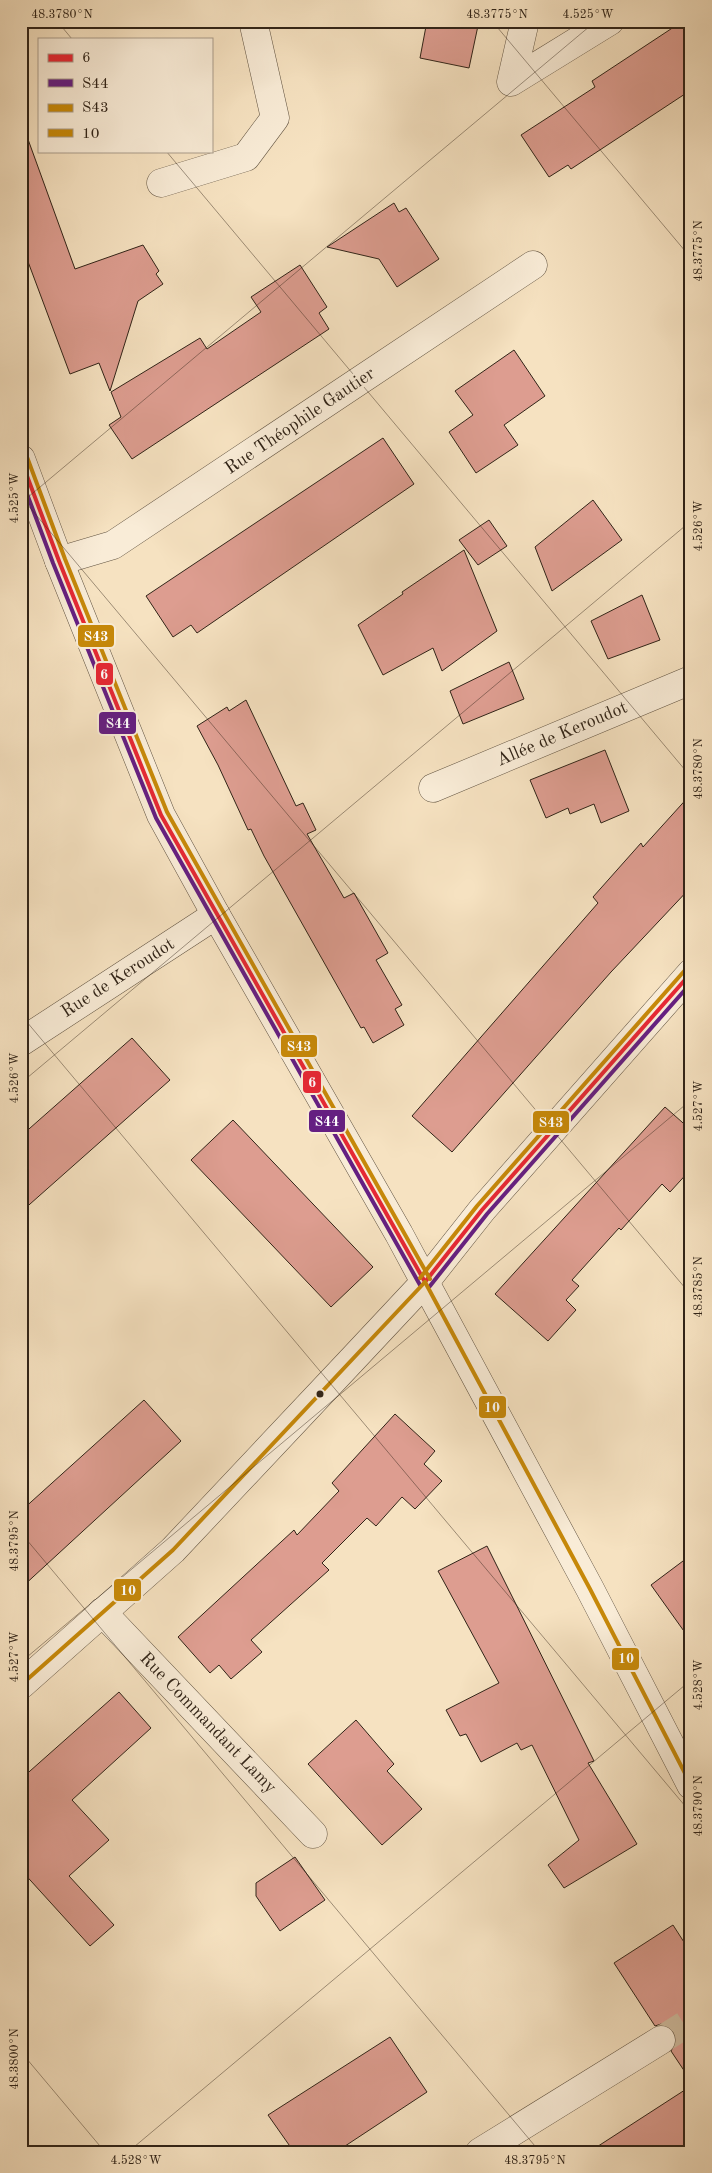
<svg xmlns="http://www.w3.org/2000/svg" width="712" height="2173" viewBox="0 0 712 2173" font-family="'Old Standard TT',serif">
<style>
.building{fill:#dd9d90;stroke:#312418}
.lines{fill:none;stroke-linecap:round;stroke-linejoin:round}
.minor-tunnel{stroke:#cfbc9f;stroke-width:28;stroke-dasharray:28 14;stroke-linecap:butt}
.minor-casing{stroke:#625442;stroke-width:29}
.minor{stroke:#f9ecd7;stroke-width:28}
.bus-1-casing{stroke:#f9ecd7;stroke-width:8}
.bus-2-casing{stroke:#f9ecd7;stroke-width:8}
.bus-3-casing{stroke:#f9ecd7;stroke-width:8}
.bus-4-casing{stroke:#f9ecd7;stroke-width:8}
.bus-1{stroke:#e62834;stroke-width:4}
.bus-2{stroke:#651f82;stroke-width:4}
.bus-3{stroke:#c68809;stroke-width:4}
.bus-4{stroke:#c68809;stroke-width:4}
.ticks{fill:none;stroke:#312418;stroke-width:1;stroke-opacity:0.45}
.bus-dot{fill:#312418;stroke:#f9ecd7;stroke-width:2}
.labels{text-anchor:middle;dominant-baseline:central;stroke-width:5;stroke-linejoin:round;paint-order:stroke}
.street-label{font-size:18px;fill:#312418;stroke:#f9ecd7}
.line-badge{stroke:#f9ecd7;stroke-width:2}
.badge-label{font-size:14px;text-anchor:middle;font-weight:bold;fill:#fff}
.neatline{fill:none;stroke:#312418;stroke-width:2}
.ticks-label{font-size:12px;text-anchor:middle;fill:#312418}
</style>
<rect width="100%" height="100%" fill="#f6e2c1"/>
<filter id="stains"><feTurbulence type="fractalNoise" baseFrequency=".004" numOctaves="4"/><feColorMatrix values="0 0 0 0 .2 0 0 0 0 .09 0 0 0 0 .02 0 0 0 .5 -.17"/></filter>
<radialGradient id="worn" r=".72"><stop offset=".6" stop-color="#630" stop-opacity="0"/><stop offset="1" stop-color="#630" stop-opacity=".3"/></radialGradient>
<!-- building -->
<g class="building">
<path d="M 427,21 L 479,21 L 469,68 L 420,58 Z"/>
<path d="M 683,21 L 691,21 L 691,90 L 571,169 L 568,165 L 549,177 L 521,135 L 595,87 L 592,81 Z"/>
<path d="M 25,131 L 75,269 L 143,245 L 159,271 L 156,274 L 163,284 L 138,301 L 110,391 L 99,363 L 70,374 L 21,243 L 21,132 Z"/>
<path d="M 394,203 L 399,212 L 406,208 L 439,259 L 397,287 L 379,259 L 327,247 Z"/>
<path d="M 300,265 L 327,307 L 319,313 L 329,329 L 132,459 L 109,425 L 121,417 L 111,392 L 200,338 L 207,349 L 261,312 L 251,297 Z"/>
<path d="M 514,350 L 545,396 L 504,425 L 518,445 L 476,473 L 449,432 L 473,415 L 455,391 Z"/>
<path d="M 383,438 L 414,484 L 197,633 L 191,625 L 173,637 L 146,596 Z"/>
<path d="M 593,500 L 622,540 L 552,591 L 535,547 Z"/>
<path d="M 489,520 L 507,546 L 478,565 L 459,540 Z"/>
<path d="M 464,550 L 497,631 L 442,671 L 433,648 L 383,675 L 358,625 L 403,594 L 402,592 Z"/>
<path d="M 642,595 L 660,640 L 608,659 L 591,621 Z"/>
<path d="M 509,662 L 524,699 L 463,724 L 450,691 Z"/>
<path d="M 246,700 L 296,806 L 303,803 L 316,830 L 307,834 L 344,898 L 354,893 L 388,953 L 376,960 L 402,1005 L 395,1009 L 404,1025 L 373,1043 L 364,1027 L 361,1028 L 264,856 L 251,829 L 248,830 L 218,765 L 197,726 L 227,707 L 229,711 Z"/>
<path d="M 605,750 L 629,811 L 601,823 L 594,804 L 570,814 L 568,808 L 546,818 L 530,780 Z"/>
<path d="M 691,794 L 691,887 L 611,972 L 452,1152 L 412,1116 L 598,903 L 593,897 L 641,843 L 643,847 Z"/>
<path d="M 132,1038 L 170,1080 L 21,1212 L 21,1136 Z"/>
<path d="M 665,1107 L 691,1130 L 691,1169 L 670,1192 L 662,1184 L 621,1230 L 619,1228 L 572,1280 L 579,1286 L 566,1300 L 576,1310 L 548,1341 L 495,1294 Z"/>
<path d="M 233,1120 L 373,1267 L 331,1307 L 191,1160 Z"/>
<path d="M 144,1400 L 181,1441 L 21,1588 L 21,1511 Z"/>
<path d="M 395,1414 L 435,1451 L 424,1464 L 442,1481 L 415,1509 L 402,1497 L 376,1526 L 367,1518 L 322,1563 L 329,1570 L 251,1640 L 262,1652 L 231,1679 L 219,1665 L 210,1673 L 178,1637 L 294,1530 L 297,1535 L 339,1491 L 332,1483 Z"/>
<path d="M 487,1546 L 594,1761 L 588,1763 L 637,1844 L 564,1888 L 548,1865 L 579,1840 L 532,1745 L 521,1750 L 517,1743 L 481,1762 L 466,1734 L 460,1736 L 446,1710 L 499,1683 L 438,1571 Z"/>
<path d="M 691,1555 L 691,1641 L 651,1585 Z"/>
<path d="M 119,1692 L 151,1728 L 72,1800 L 109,1840 L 69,1876 L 114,1925 L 90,1946 L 21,1870 L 21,1779 Z"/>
<path d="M 356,1720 L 394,1764 L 387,1771 L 422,1809 L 382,1845 L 308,1764 Z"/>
<path d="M 295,1857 L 325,1900 L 280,1931 L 256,1896 L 256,1883 Z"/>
<path d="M 673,1925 L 691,1953 L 691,2081 L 671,2051 L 677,2040 L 674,2031 L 668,2026 L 661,2024 L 655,2026 L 614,1963 Z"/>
<path d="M 390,2037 L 427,2092 L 336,2152 L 294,2152 L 268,2115 Z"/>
<path d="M 691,2086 L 691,2152 L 589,2152 Z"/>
</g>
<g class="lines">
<!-- minor-tunnel -->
<path class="minor-tunnel" d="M 661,2040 L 691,2021"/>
<!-- minor casing -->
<g class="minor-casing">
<g id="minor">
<path d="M 525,21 L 511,82 L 610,21"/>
<path d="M 161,183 L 246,157 L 275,118 L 253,21"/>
<path d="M 21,459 L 59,561 L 161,815 L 216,915 L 399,1234 L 590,1589 L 691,1785"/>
<path d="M 59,561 L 113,545 L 533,265"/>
<path d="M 433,788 L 691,680"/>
<path d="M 21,1042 L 216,915"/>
<path d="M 102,1612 L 313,1834"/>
<path d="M 21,1685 L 173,1550 L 351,1361 L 425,1282 L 482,1210 L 691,973"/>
<path d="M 480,2152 L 661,2040"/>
</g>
</g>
<!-- minor -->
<use href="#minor" class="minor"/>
<!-- bus-1 casing -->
<g class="bus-1-casing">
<g id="bus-1">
<path d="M 21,460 L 59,561 L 161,815 L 425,1282"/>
<path d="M 425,1282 L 482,1210 L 691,973"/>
</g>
</g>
<!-- bus-2 casing -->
<g class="bus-2-casing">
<g id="bus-2">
<path d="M 21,478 L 53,563 L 156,818 L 420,1285"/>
<path d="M 430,1286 L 487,1214 L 691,983"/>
</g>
</g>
<!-- bus-3 casing -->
<g class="bus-3-casing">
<g id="bus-3">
<path d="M 27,457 L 65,559 L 167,812 L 430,1279"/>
<path d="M 420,1278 L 477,1206 L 686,969"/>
</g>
</g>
<!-- bus-4 casing -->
<g class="bus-4-casing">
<g id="bus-4">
<path d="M 425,1282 L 590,1589 L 691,1785"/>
<path d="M 21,1685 L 173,1550 L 425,1282"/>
</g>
</g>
<!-- bus-1 -->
<use href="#bus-1" class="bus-1"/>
<!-- bus-2 -->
<use href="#bus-2" class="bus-2"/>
<!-- bus-3 -->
<use href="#bus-3" class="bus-3"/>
<!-- bus-4 -->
<use href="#bus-4" class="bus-4"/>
</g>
<!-- ticks -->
<path class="ticks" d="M 57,21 L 72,39M 492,21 L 691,258M 166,151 L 691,777M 21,497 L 691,1295M 21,503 L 596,21M 21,1015 L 691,1813M 21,1083 L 691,521M 21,1533 L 540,2152M 21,1662 L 691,1100M 21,2052 L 105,2152M 128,2152 L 691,1680"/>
<!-- markers -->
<circle class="bus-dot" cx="320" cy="1394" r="4.5"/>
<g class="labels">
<!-- street labels -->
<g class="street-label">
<text transform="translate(300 421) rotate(-34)">Rue Théophile Gautier</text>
<text transform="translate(562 734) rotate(-23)">Allée de Keroudot</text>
<text transform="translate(118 978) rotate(-33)">Rue de Keroudot</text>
<text transform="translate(208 1723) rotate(46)">Rue Commandant Lamy</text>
</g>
</g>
<g class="line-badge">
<rect x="77" y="624" width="38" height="24" rx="5" fill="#c68809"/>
<rect x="95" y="662" width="19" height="24" rx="5" fill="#e62834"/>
<rect x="98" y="711" width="39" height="24" rx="5" fill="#651f82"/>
<rect x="280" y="1034" width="38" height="24" rx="5" fill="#c68809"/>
<rect x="302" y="1070" width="20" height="24" rx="5" fill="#e62834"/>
<rect x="308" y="1109" width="38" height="24" rx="5" fill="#651f82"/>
<rect x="532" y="1110" width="38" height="24" rx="5" fill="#c68809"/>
<rect x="478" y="1395" width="29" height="24" rx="5" fill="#c68809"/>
<rect x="113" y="1578" width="29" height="24" rx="5" fill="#c68809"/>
<rect x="611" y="1647" width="29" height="24" rx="5" fill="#c68809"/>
</g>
<g class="badge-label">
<text x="96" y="641">S43</text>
<text x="104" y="679">6</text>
<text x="118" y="728">S44</text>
<text x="299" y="1051">S43</text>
<text x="312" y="1087">6</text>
<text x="327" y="1126">S44</text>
<text x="551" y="1127">S43</text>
<text x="492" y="1412">10</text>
<text x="128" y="1595">10</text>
<text x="626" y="1663">10</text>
</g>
<!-- margin -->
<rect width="712" height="2173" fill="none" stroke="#f6e2c1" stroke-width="55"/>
<!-- legend -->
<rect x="38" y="38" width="175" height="115" fill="#f9ecd7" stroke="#a99c8b"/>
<rect x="48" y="54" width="25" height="8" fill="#e62834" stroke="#a99c8b"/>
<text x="82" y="62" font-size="15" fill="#312418">6</text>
<rect x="48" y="79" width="25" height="8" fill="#651f82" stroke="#a99c8b"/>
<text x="82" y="88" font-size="15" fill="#312418">S44</text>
<rect x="48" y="104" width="25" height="8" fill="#c68809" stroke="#a99c8b"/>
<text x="82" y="112" font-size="15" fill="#312418">S43</text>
<rect x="48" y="129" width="25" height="8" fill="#c68809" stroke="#a99c8b"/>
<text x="82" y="138" font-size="15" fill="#312418">10</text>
<rect x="28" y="28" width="656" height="2118" class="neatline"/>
<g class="ticks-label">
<text x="62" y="18">48.3780°N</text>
<text x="497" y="18">48.3775°N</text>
<text x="588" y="18">4.525°W</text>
<text transform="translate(698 251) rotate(-90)" y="4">48.3775°N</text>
<text transform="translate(14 498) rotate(-90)" y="4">4.525°W</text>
<text transform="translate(698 526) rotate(-90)" y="4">4.526°W</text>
<text transform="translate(698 769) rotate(-90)" y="4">48.3780°N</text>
<text transform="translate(14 1078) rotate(-90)" y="4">4.526°W</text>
<text transform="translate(698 1106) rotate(-90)" y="4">4.527°W</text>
<text transform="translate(698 1287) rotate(-90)" y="4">48.3785°N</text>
<text transform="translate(14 1541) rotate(-90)" y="4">48.3795°N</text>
<text transform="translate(14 1657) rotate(-90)" y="4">4.527°W</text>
<text transform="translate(698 1685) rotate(-90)" y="4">4.528°W</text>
<text transform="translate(698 1806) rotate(-90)" y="4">48.3790°N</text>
<text transform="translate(14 2059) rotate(-90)" y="4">48.3800°N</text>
<text x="136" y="2164">4.528°W</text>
<text x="535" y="2164">48.3795°N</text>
</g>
<rect width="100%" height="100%" filter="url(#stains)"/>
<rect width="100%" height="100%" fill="url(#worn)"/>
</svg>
